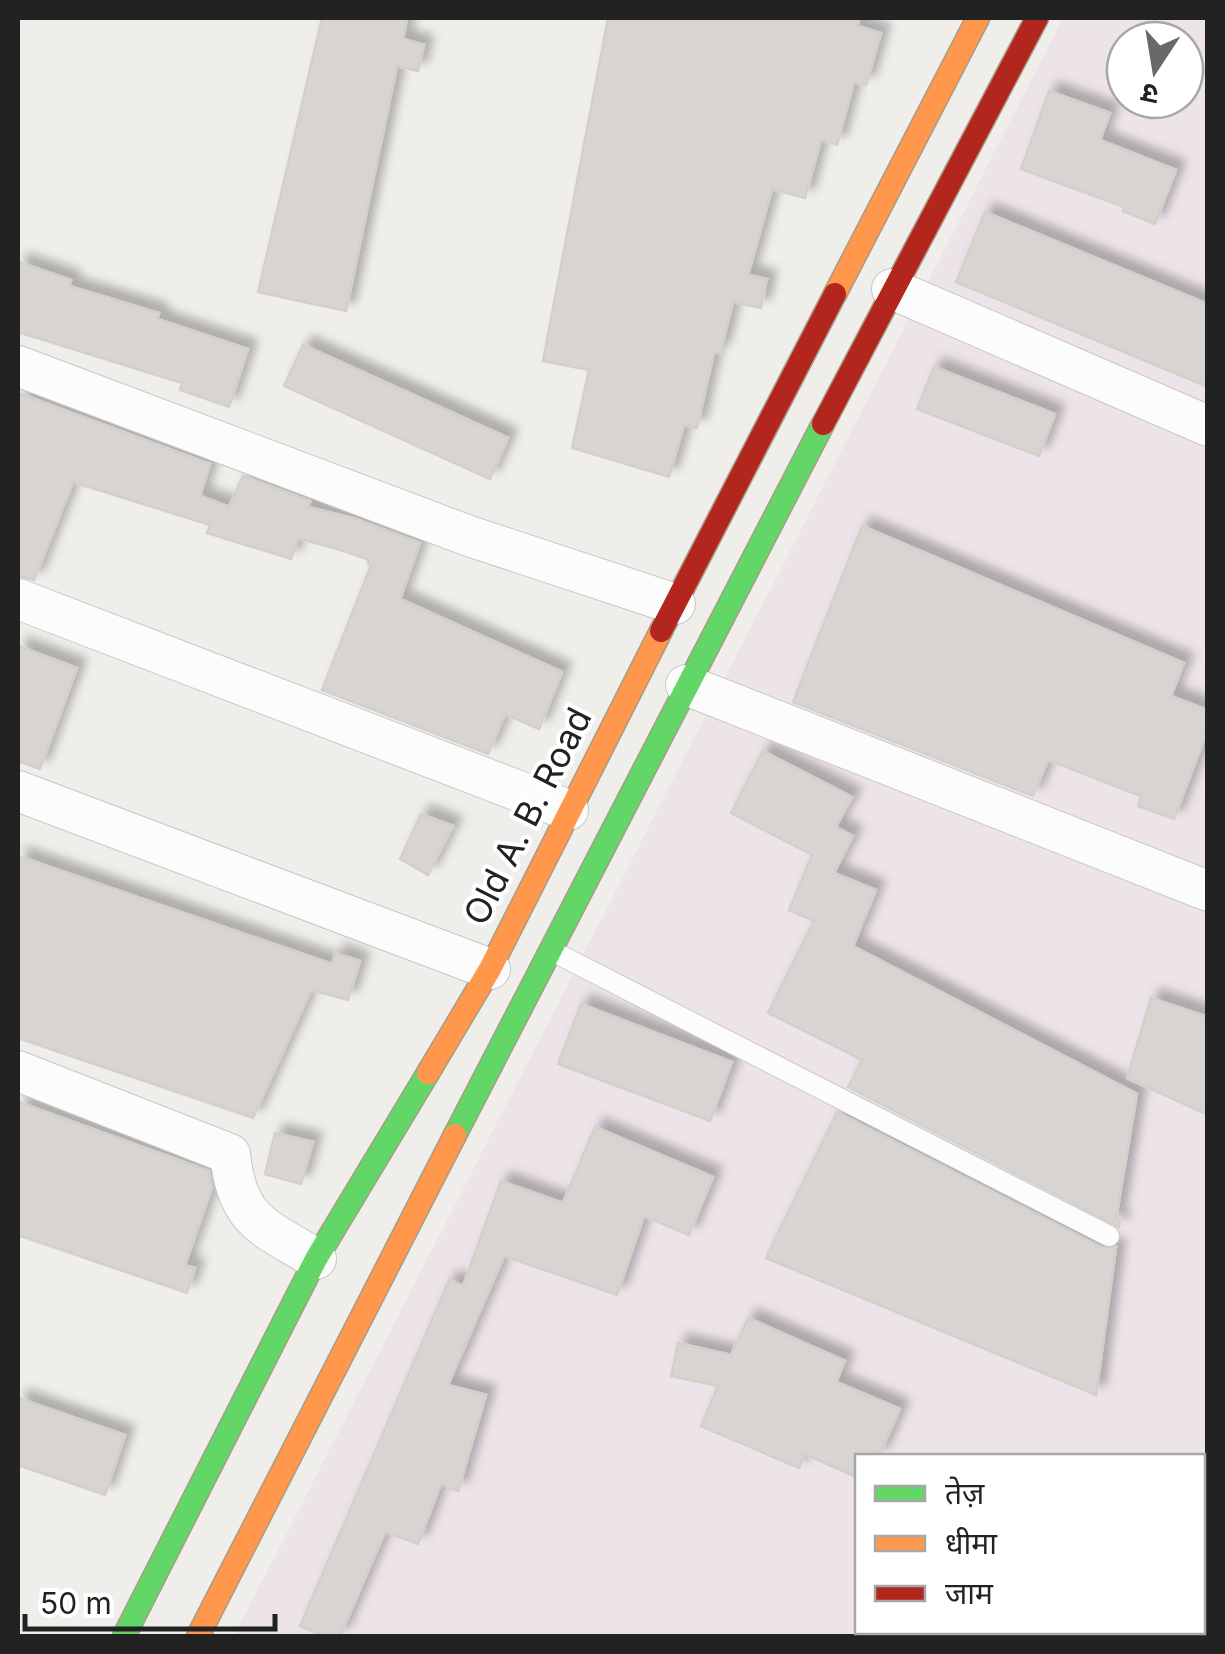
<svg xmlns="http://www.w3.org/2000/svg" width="1225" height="1654" viewBox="0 0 1225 1654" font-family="Inter,'Noto Sans Devanagari',sans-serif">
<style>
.industrial{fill:#ede4e9;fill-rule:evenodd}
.building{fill:#d7d4d2;stroke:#d3d0cc;stroke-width:2.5;filter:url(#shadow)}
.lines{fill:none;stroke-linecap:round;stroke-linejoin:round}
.lane-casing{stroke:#c9c8c7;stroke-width:22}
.street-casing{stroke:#c9c8c7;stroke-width:42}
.fast-casing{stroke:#a79c86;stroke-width:25}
.slow-casing{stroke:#a79c86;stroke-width:25}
.jam-casing{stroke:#a79c86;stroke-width:25}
.lane{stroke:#fdfcfc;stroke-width:20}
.street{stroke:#fdfcfc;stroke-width:40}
.fast{stroke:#63d668;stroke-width:22}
.slow{stroke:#ff974d;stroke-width:22}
.jam{stroke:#b3261e;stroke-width:22}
.labels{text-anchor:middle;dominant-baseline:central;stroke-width:8;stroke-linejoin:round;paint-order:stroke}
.street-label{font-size:35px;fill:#222;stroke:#fff}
</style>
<defs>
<filter id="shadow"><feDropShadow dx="9" dy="-9" stdDeviation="5" flood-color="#0004"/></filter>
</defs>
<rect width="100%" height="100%" fill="#f0eeeb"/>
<!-- industrial -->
<path class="industrial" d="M 1063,18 L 1207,18 L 1207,1636 L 234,1636 ZM 1125,40 L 1185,40 L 1185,100 L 1125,100 ZM 858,1456 L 1202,1456 L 1202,1632 L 858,1632 Z"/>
<!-- building -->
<g class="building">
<path d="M 322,18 L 407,18 L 403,39 L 424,45 L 418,71 L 397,66 L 346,311 L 258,292 Z"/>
<path d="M 608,18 L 860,18 L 857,26 L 881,33 L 866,85 L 854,82 L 837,145 L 821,140 L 805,198 L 772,189 L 748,275 L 767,279 L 761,308 L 733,302 L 720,353 L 714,352 L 697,428 L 684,425 L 669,477 L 572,448 L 589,370 L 543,361 Z"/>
<path d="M 1049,91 L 1110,113 L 1100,140 L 1176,170 L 1155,224 L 1123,211 L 1124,207 L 1021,169 Z"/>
<path d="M 985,212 L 1208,304 L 1208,387 L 956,282 Z"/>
<path d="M 18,262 L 71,280 L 69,286 L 159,313 L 157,319 L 248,349 L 229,407 L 180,390 L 182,383 L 18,332 Z"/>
<path d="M 303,345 L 508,438 L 490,479 L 284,386 Z"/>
<path d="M 934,367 L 1055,414 L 1039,456 L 917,409 Z"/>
<path d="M 18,393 L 210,464 L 200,496 L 229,507 L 243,476 L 310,501 L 308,507 L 356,519 L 420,543 L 400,599 L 562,672 L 539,729 L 505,714 L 488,754 L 322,690 L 371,565 L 368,564 L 369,560 L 347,552 L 298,538 L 291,559 L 207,533 L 210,525 L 73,482 L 34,580 L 18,576 Z"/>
<path d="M 862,526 L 1184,663 L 1171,696 L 1208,710 L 1208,729 L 1174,819 L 1138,806 L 1141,796 L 1048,760 L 1033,796 L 793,702 Z"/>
<path d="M 18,646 L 77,668 L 40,769 L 18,761 Z"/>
<path d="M 763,751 L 852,797 L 836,827 L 853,836 L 834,873 L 876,890 L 853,946 L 1137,1094 L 1116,1219 L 1120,1221 L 1119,1227 L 848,1087 L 862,1060 L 768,1013 L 814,921 L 789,910 L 812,855 L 731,813 Z"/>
<path d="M 421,814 L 453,826 L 428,875 L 400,859 Z"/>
<path d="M 18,856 L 332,964 L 335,953 L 360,961 L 348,1000 L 311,990 L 253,1118 L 18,1038 Z"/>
<path d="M 1151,998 L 1208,1017 L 1208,1115 L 1127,1078 Z"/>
<path d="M 581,1004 L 732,1062 L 710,1121 L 558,1064 Z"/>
<path d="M 18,1102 L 209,1171 L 212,1187 L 185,1265 L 195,1268 L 187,1293 L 18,1235 Z"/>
<path d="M 837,1112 L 1103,1248 L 1116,1247 L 1096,1395 L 766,1258 Z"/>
<path d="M 595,1127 L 713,1177 L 689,1235 L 644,1216 L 617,1295 L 504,1256 L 448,1385 L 486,1395 L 458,1491 L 441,1484 L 418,1544 L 385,1532 L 340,1636 L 324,1636 L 300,1626 L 449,1280 L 463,1286 L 501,1181 L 563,1203 Z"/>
<path d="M 275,1133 L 313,1142 L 301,1184 L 265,1174 Z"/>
<path d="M 748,1318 L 845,1361 L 836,1382 L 900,1409 L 879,1456 L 858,1456 L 858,1478 L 805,1454 L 799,1468 L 701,1426 L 718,1386 L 671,1376 L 678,1343 L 731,1355 Z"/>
<path d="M 18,1398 L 125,1435 L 105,1495 L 18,1465 Z"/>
</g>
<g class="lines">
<!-- lane casing -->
<g class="lane-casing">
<path id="lane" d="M 550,950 L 1109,1236"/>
</g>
<!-- street casing -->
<g class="street-casing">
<g id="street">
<path d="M 892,289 L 1208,426"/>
<path d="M 18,366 L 469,536 L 675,604"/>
<path d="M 18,599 L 568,810"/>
<path d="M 686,685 L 1208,891"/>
<path d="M 18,791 L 490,969"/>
<path d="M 18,1071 L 230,1154 C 237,1222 263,1226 316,1259"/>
</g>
</g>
<!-- fast casing -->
<g class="fast-casing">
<g id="fast">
<path d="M 455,1135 L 823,424"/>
<path d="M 124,1636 L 316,1259 L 428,1073"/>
</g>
</g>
<!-- slow casing -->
<g class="slow-casing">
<g id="slow">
<path d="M 835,294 L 978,18"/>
<path d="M 428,1073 L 490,969 L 661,631"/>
<path d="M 198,1636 L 455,1135"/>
</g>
</g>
<!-- jam casing -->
<g class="jam-casing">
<g id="jam">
<path d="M 823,424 L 1037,18"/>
<path d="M 661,631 L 835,294"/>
</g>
</g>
<!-- lane -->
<use href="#lane" class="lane"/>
<!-- street -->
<use href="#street" class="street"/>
<!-- fast -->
<use href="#fast" class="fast"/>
<!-- slow -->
<use href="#slow" class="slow"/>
<!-- jam -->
<use href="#jam" class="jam"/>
</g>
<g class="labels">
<!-- street labels -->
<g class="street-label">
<text transform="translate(527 816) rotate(-63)">Old A. B. Road</text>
</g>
</g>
<!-- border -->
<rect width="1225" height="1654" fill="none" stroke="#222222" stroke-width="40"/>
<!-- legend -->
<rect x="855" y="1454" width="350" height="180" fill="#ffffff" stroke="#a7a7a7" stroke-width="2.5"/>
<rect x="875" y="1486" width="50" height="15" fill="#63d668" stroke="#a7a7a7" stroke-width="2.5"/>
<text x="945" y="1504" font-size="30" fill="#222222">तेज़</text>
<rect x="875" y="1536" width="50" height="15" fill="#ff974d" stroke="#a7a7a7" stroke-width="2.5"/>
<text x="945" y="1554" font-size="30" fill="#222222">धीमा</text>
<rect x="875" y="1586" width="50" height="15" fill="#b3261e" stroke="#a7a7a7" stroke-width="2.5"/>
<text x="945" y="1604" font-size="30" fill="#222222">जाम</text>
<!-- north arrow -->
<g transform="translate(1155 70) rotate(192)"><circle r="48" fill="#ffffff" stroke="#a7a7a7" stroke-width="2.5"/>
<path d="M0-8L18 38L0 25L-18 38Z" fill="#6a6968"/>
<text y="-15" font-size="28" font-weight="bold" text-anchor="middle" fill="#222222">उ</text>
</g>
<!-- scale -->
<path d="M25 1614v15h250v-15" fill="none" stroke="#222222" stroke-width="5"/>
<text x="40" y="1614" font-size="30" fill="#222222" stroke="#ffffff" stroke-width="8" paint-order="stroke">50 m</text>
</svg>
